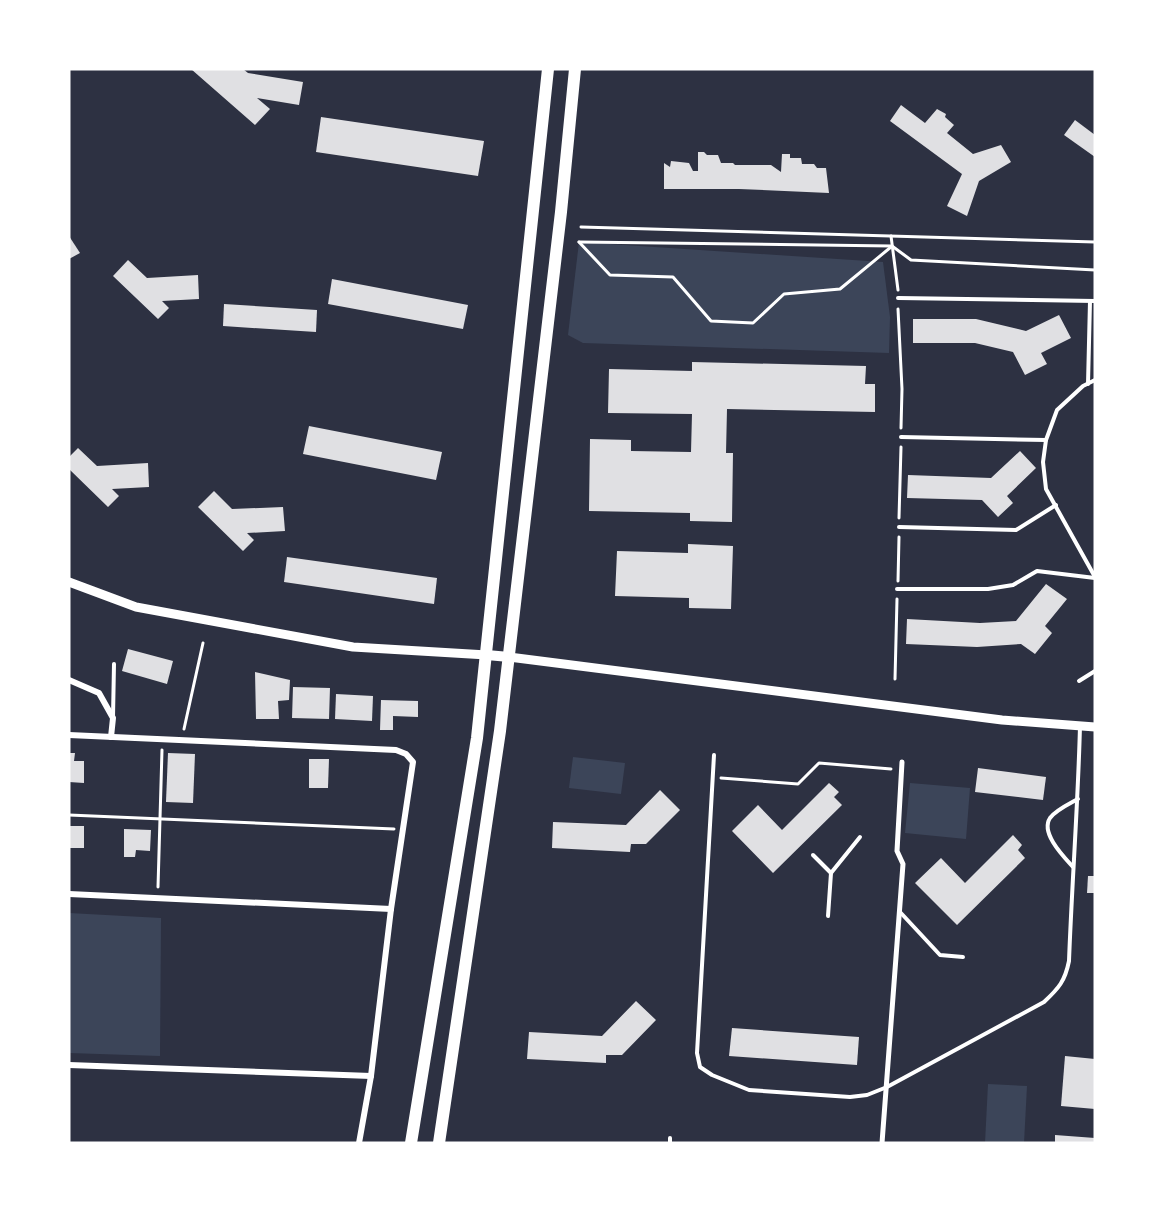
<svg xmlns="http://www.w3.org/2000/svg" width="1164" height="1212" viewBox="0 0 1164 1212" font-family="'Roboto Serif',serif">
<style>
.green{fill:#3c4559}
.building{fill:#e0e0e3}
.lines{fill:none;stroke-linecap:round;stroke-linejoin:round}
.path{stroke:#fff;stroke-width:3}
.service{stroke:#fff;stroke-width:4}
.pedestrian{stroke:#fff;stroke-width:5}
.minor{stroke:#fff;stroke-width:6}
.tertiary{stroke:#fff;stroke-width:9}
.secondary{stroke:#fff;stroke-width:10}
.primary{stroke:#fff;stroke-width:12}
</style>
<rect width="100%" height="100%" fill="#2d3142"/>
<!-- green -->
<g class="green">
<path d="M 579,242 L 883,262 L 890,317 L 889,353 L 583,343 L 568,335 Z"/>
<path d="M 573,757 L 625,763 L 621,794 L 569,788 Z"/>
<path d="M 910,783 L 970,788 L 966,839 L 905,833 Z"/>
<path d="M 69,913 L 161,918 L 160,1056 L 69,1053 Z"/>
<path d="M 988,1084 L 1027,1086 L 1024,1143 L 985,1143 Z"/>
</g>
<!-- building -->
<g class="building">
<path d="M 191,69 L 243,69 L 248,73 L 303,82 L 299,105 L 257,98 L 270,109 L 255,125 Z"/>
<path d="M 901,105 L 925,123 L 937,109 L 946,114 L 945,117 L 954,125 L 947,133 L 973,154 L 1001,145 L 1011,162 L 979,181 L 967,216 L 947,206 L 962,174 L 890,121 Z"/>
<path d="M 321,117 L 484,141 L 478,176 L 316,152 Z"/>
<path d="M 1075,120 L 1095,135 L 1095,157 L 1064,135 Z"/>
<path d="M 698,152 L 704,152 L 707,155 L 718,155 L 721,163 L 733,163 L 735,165 L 771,165 L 781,172 L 782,154 L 790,154 L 790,158 L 801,158 L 802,164 L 814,164 L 817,168 L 826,168 L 829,193 L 739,189 L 664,189 L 664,163 L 670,167 L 671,161 L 689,163 L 693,171 L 698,171 Z"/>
<path d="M 69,236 L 80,253 L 69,259 Z"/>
<path d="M 128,260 L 147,278 L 198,275 L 199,299 L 162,301 L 169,308 L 158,319 L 113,276 Z"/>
<path d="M 332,279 L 468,305 L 463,329 L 328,304 Z"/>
<path d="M 224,304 L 317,310 L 316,332 L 223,326 Z"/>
<path d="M 1059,315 L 1071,338 L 1041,353 L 1047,364 L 1025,375 L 1013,352 L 975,343 L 913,343 L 913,319 L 976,319 L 1026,331 Z"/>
<path d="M 692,362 L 866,366 L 865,384 L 875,384 L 875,412 L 727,409 L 726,453 L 733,453 L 732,522 L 690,521 L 690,513 L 589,511 L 590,439 L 631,440 L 631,451 L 691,452 L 692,414 L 608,413 L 609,369 L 692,371 Z"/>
<path d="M 309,426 L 442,452 L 436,480 L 303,454 Z"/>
<path d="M 78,448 L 97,466 L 148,463 L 149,487 L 112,489 L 119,496 L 108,507 L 69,469 L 69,457 Z"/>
<path d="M 1020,451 L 1036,468 L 1007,496 L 1013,503 L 998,517 L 982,500 L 907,498 L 908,475 L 991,478 Z"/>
<path d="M 214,491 L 232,509 L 283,507 L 285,531 L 247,533 L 254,540 L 243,551 L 198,507 Z"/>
<path d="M 688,544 L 733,546 L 731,609 L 689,608 L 689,598 L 615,596 L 617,551 L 688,553 Z"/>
<path d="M 287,557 L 437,578 L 434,604 L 284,582 Z"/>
<path d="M 1046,584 L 1067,599 L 1045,626 L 1052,633 L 1035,654 L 1021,644 L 977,647 L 906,644 L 907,619 L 980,623 L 1016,621 Z"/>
<path d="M 128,649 L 173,661 L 167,684 L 122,671 Z"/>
<path d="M 255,672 L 290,680 L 289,700 L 278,701 L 279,719 L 256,719 Z"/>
<path d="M 293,687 L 330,688 L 329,719 L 292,718 Z"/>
<path d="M 336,694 L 373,696 L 372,721 L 335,719 Z"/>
<path d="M 381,700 L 418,701 L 418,717 L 393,716 L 393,730 L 380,730 Z"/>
<path d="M 69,753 L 75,753 L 74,761 L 84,761 L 84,783 L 69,782 Z"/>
<path d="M 168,753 L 195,754 L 193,803 L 166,802 Z"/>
<path d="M 309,759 L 329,759 L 328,788 L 309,788 Z"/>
<path d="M 978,768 L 1046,777 L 1043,800 L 975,792 Z"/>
<path d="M 829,783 L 839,792 L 834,797 L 842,805 L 773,873 L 732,831 L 758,805 L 782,830 Z"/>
<path d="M 660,790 L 680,810 L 646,844 L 631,844 L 630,852 L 552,848 L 553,822 L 626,825 Z"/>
<rect x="69" y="826" width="15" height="22"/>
<path d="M 124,829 L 151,830 L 150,851 L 136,850 L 135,857 L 124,857 Z"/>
<path d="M 1013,835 L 1022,845 L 1018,850 L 1025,858 L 957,925 L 915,883 L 941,858 L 965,883 Z"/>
<path d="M 1088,876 L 1095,876 L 1095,893 L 1087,893 Z"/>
<path d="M 636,1001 L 656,1020 L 622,1055 L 606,1055 L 606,1063 L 527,1059 L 529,1032 L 602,1036 Z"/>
<path d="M 732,1028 L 859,1037 L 857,1065 L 729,1056 Z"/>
<path d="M 1065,1056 L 1095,1059 L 1095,1109 L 1061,1106 Z"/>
<path d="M 1055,1135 L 1095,1138 L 1095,1143 L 1055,1143 Z"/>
</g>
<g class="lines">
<!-- path -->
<g class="path">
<path d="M 581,227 L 1095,242"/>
<path d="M 891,236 L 898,290"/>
<path d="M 579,242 L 892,246 L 911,260 L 1095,270"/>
<path d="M 579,242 L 610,275 L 673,277 L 711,321 L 753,323 L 784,294 L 840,289 L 891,247"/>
<path d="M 898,309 L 902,389 L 901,428"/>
<path d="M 899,518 L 901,447"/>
<path d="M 898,581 L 899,537"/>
<path d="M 895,679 L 897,599"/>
<path d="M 184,729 L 203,643"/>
<path d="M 721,778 L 798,784 L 819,763 L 891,769"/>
<path d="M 69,815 L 394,829"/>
<path d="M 158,887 L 162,750"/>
</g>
<!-- service -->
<g class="service">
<path d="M 898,298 L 1095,301"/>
<path d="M 1095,380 L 1083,386 L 1057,410 L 1046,440 L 1043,462 L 1046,489 L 1095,577"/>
<path d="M 1088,384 L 1090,301"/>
<path d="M 901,437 L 1046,440"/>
<path d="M 899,527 L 1016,530 L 1056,505"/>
<path d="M 897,589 L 988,589 L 1013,585 L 1037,571 L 1095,578"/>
<path d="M 1079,681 L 1095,671"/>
<path d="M 113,717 L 114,664"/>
<path d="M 714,755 L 697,1053 L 700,1067 L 712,1075 L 749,1090 L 850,1097 L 867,1095 L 887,1087 L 1044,1002 C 1059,988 1065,981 1069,961 C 1072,882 1078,804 1080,726"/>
<path d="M 813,855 L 831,873"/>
<path d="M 1073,867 C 1064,857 1040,833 1050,818 C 1056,810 1069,804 1078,799"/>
<path d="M 900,912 L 940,955 L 963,957"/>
<path d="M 828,916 L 831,873 L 860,837"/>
<path d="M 670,1143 L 670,1138"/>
</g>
<!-- pedestrian -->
<path class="pedestrian" d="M 882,1143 L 903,864 L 897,851 L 902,762"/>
<!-- minor -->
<g class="minor">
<path d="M 69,680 L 99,693 L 113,718 L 111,737"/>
<path d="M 69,735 L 396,750 L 406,754 L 413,762 L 391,909 L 371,1076 L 359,1143"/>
<path d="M 69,894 L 391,909"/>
<path d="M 69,1065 L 371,1076"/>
</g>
<!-- tertiary -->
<g class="tertiary">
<path d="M 69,582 L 136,607 L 353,647 L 487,655"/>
<path d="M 509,657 L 1002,720 L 1095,727"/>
</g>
<!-- secondary -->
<path class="secondary" d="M 487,655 L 509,657"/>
<!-- primary -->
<g class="primary">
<path d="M 411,1143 L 477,738 L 548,69"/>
<path d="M 439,1143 L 500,731 L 561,212 L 575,69"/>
</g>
</g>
<!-- border -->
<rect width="1164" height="1212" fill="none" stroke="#ffffff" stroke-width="141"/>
</svg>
